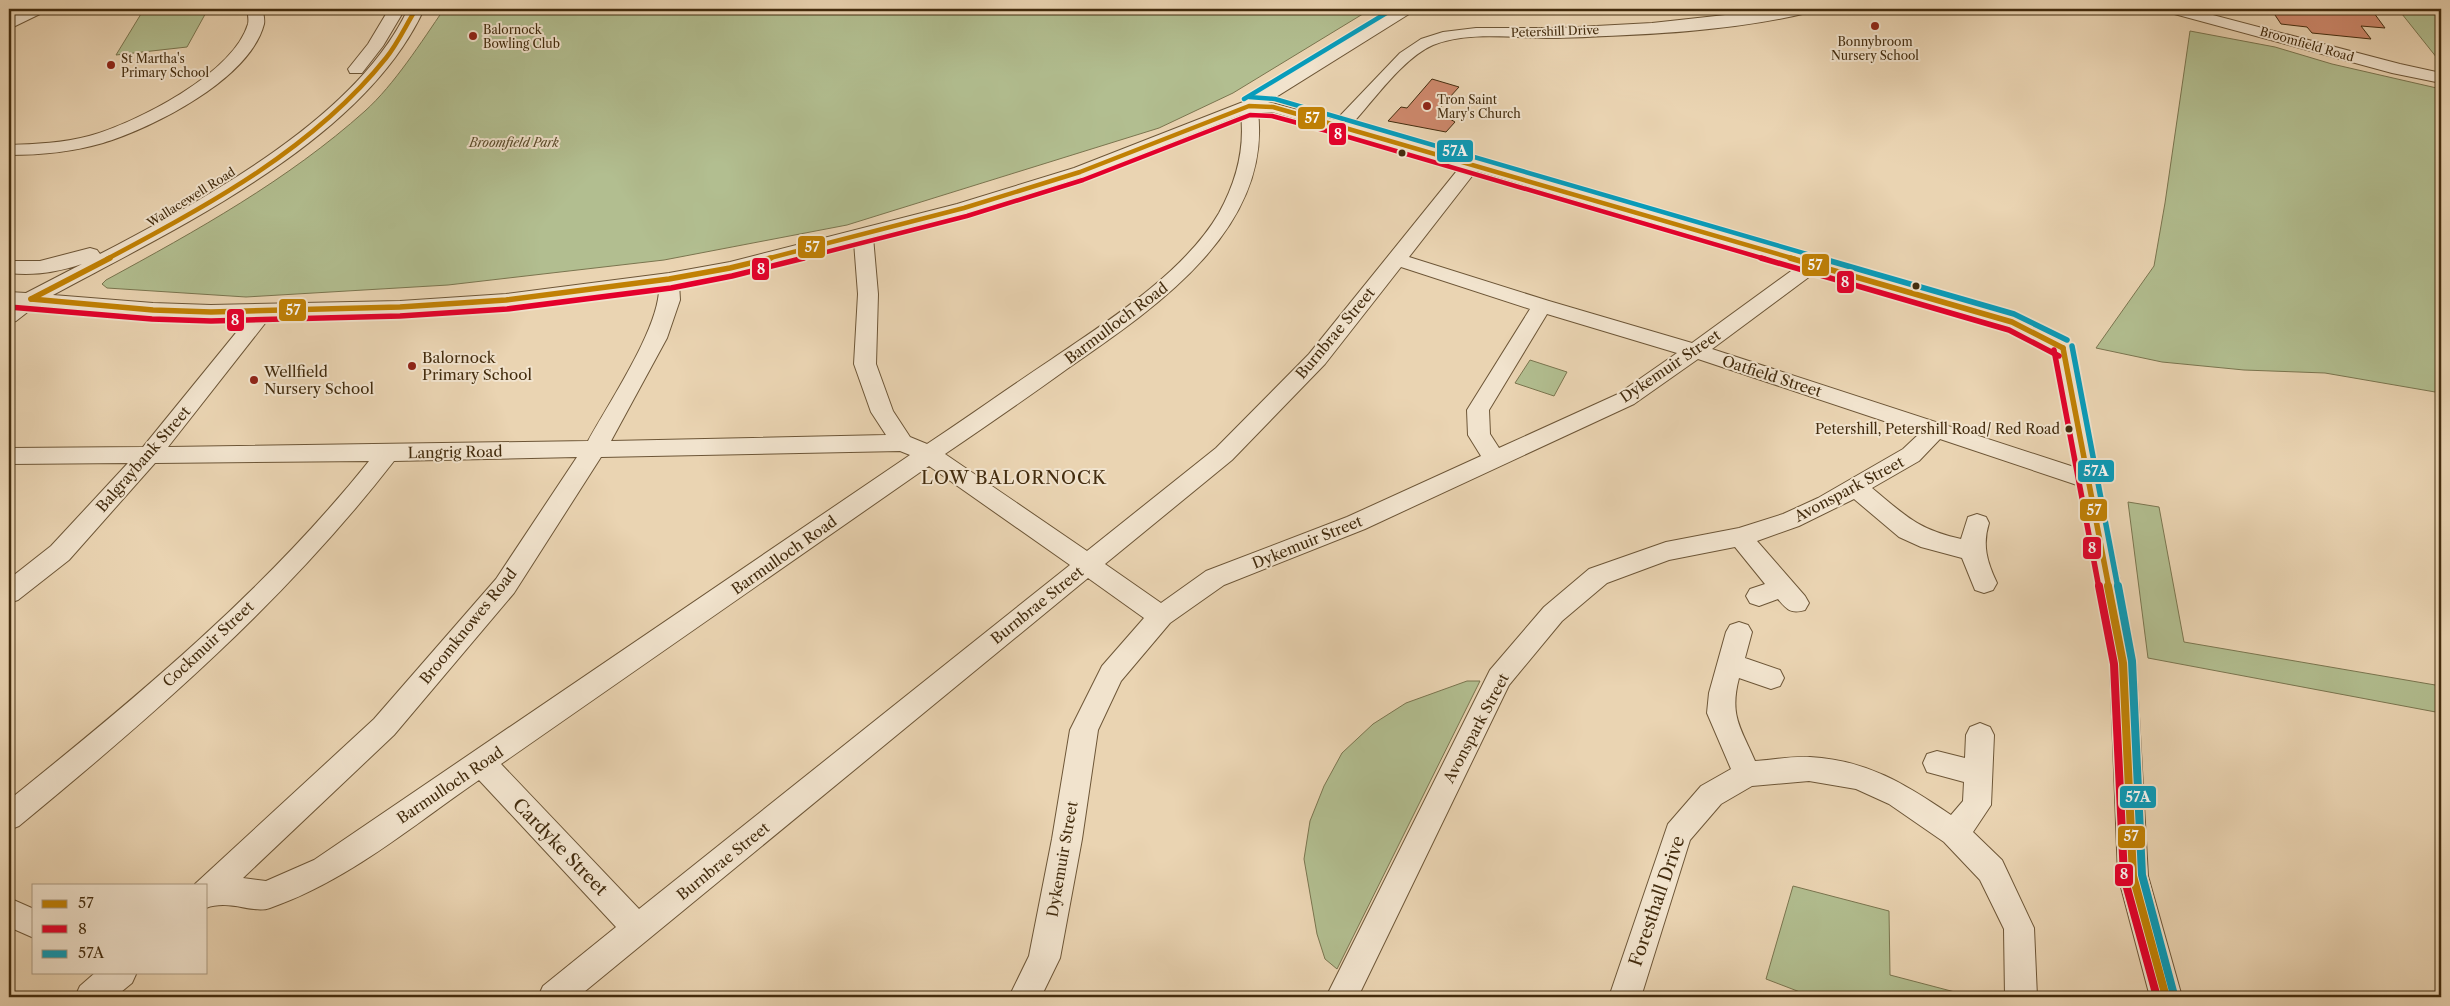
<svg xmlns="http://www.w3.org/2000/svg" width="2450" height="1006" viewBox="0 0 2450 1006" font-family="'Libre Caslon Text',serif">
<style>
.green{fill:#b2be90;stroke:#7a754f}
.building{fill:#cf896d;stroke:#432c0e}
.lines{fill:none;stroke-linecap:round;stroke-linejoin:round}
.minor-casing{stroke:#6d5637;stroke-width:2}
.minor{fill:#f1e3cd;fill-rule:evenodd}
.bus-1-far2-casing{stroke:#f1e3cd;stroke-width:7}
.bus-1-far1-casing{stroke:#f1e3cd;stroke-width:9}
.bus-1-casing{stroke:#f1e3cd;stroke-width:11}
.bus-2-far2-casing{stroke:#f1e3cd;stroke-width:7}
.bus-2-far1-casing{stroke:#f1e3cd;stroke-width:9}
.bus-2-casing{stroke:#f1e3cd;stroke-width:11}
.bus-3-far2-casing{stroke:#f1e3cd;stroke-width:7}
.bus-3-far1-casing{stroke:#f1e3cd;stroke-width:9}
.bus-3-casing{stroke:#f1e3cd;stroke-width:11}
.bus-1-far2{stroke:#c18104;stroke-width:4.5}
.bus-1-far1{stroke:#c18104;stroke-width:5.5}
.bus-1{stroke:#c18104;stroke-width:8}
.bus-2-far2{stroke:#e4002b;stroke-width:4.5}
.bus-2-far1{stroke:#e4002b;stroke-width:5.5}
.bus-2{stroke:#e4002b;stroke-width:8}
.bus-3-far2{stroke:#079cbb;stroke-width:4.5}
.bus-3-far1{stroke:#079cbb;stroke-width:5.5}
.bus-3{stroke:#079cbb;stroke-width:8}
.poi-dot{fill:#8f2418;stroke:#f1e3cd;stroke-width:2}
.bus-dot{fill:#432c0e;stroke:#f1e3cd;stroke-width:2}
.labels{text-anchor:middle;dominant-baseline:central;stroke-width:4;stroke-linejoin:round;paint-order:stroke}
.far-poi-label{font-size:12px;fill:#432c0e;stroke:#f1e3cd;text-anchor:start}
.far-street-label{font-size:12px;fill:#432c0e;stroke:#f1e3cd}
.far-park-label{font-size:12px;font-style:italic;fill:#594928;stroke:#f1e3cd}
.bus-label{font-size:14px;fill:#432c0e;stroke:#f1e3cd;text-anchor:end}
.street-label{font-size:15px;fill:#432c0e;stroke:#f1e3cd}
.poi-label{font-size:15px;fill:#432c0e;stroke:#f1e3cd;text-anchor:start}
.quarter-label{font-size:18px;letter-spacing:1px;fill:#432c0e;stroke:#f1e3cd}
.near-street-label{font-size:18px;fill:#432c0e;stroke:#f1e3cd}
.line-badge{stroke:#f1e3cd;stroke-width:2}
.badge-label{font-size:14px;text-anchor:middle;font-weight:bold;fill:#fff}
</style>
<rect width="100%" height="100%" fill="#ead4b2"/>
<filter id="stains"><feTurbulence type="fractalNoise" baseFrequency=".004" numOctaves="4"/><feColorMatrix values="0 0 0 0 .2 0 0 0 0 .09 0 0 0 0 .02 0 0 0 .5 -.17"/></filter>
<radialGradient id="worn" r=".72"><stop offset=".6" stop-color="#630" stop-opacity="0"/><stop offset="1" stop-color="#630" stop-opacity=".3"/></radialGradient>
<!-- green -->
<g class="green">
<path d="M 144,9 L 208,9 L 187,47 L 116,55 Z"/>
<path d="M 444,9 L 1371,9 L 1233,93 L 1159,128 L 847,225 L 664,260 L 448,285 L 246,297 L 107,288 L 102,284 L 106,280 C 196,231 288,180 365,111 C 394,85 422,41 444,9 Z"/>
<path d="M 2398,9 L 2430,9 L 2441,22 L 2441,63 Z"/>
<path d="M 2190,31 L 2275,47 L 2332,64 L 2441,89 L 2441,393 L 2325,373 L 2244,370 L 2162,362 L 2096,348 L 2154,266 L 2165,203 Z"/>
<path d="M 1530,360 L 1567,372 L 1554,396 L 1515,383 Z"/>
<path d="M 2128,502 L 2159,507 L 2184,642 L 2441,686 L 2441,713 L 2148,658 Z"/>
<path d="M 1467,681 L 1480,681 L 1337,969 L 1325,959 L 1317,934 L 1304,859 L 1310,821 L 1324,786 L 1342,753 L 1373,724 L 1406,703 Z"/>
<path d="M 1793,886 L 1889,911 L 1890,975 L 1974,997 L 1813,997 L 1766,979 Z"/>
</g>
<!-- building -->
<g class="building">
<path d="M 2271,9 L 2371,9 L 2385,28 L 2361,26 L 2371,39 L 2312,33 L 2307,27 L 2281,24 Z"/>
<path d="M 1432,79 L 1459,87 L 1439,109 L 1454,115 L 1450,119 L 1455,122 L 1446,132 L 1388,121 L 1401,107 L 1407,108 Z"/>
</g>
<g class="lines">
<!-- minor casing -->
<g class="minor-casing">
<g id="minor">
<path d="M 27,9 L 46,9 L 44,12 L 9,29 L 9,18 Z"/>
<path d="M 247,9 L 263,9 C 263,14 265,19 264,24 C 250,79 153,128 103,143 C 72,152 41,155 9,155 L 9,145 C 36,144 63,143 89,136 C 136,123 233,74 248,24 C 249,20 248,14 247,9 Z"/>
<path d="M 389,9 L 405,9 L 383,46 L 362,73 L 350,73 L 348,69 L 368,44 Z"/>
<path d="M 408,9 L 424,9 C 364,141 175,229 53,295 L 153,303 L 211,305 L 400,301 L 506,294 L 669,273 L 730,262 L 957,204 L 1074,168 L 1243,102 L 1398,9 L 1417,9 L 1268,102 L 1336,120 L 1400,53 L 1421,39 L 1443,32 L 1476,28 L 1559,28 L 1652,23 L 1780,9 L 1813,9 L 1811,12 C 1731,32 1640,35 1558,38 C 1518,39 1471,30 1433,45 C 1403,58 1374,100 1352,124 L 2019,317 L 2070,343 L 2074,348 L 2136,663 L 2148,876 L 2182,997 L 2150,997 L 2118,876 L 2110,663 L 2077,485 L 1940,439 L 1919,461 L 1872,488 C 1906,516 1917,529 1961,539 L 1968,517 L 1977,514 L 1986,517 L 1989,523 C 1982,545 1987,562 1997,583 L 1993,590 L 1984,593 L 1975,590 L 1962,558 L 1921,547 L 1899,537 L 1854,499 L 1799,526 L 1757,541 L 1805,596 L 1809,603 L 1805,610 C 1791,614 1787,610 1778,599 L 1759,606 L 1750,603 L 1746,596 L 1750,589 L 1765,584 L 1735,547 L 1669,560 L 1607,583 L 1562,621 L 1509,685 L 1358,997 L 1326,997 L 1490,670 L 1544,607 L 1589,569 L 1666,542 L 1739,528 L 1783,514 L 1818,498 L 1903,449 L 1920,433 L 1698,359 L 1634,404 L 1365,529 L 1224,585 L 1170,623 L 1121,681 L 1098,730 L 1082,839 L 1060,958 L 1041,997 L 1009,997 L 1029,956 L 1052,839 L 1070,730 L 1102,666 L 1144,618 L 1088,578 L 578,997 L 538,997 L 543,986 L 616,927 L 479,780 C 412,826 348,881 270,908 C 253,914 229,899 206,908 L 206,885 L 195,884 L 374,719 L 496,579 L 577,457 L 394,461 C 286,600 155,714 19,826 L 9,830 L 9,800 C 137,697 266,590 369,461 L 155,463 L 69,560 L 18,600 L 9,603 L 9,579 L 51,546 L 128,463 L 9,464 L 9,448 L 143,447 L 248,318 L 153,317 L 34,307 L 16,321 L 9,323 L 9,306 L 11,305 L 9,304 L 9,292 L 26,293 L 82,264 C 58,272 34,276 9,273 L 9,261 L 40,261 L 90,248 L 97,250 L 100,254 C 203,200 357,118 408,9 ZM 1258,112 L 1272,112 L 1460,167 L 1309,354 L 1216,448 L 1087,551 L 945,454 C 986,426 1027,398 1067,369 C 1152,310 1272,231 1258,112 ZM 1241,115 C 1245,150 1236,182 1219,213 C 1184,273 1108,321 1052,359 C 1010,387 969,416 927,444 L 910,437 L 893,411 L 876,364 L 878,294 L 873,237 L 971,212 L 1086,176 ZM 1476,171 L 1798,266 L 1692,343 L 1549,301 L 1409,257 ZM 854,242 L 858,294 L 854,364 L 871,412 L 886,435 L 611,441 L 667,338 L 680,300 L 679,283 L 730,274 ZM 1401,267 L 1530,309 L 1467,410 L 1468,435 L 1481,456 L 1347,517 L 1206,571 L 1161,603 L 1105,564 L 1232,460 L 1325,364 ZM 1817,271 L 2005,327 L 2053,352 L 2074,467 L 1712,349 ZM 659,286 C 661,326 608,404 588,441 L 168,447 L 270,317 L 400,313 L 506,306 ZM 1547,314 L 1677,353 L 1618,394 L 1499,448 L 1490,434 L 1489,410 ZM 900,451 L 910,455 L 314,860 L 266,881 L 243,878 L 394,735 L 514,593 L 601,457 ZM 929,466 L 1070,565 L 639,909 L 501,764 Z"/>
<path d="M 2165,9 L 2190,9 L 2400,64 L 2441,73 L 2441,83 L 2392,73 L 2167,12 Z"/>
<path d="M 1739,622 L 1748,625 L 1752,632 L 1745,658 L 1780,670 L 1784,678 L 1780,686 L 1771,689 L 1739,678 C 1729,716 1741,728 1755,761 C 1773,760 1792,756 1810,757 C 1867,760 1905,784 1951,815 L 1963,801 L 1964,782 L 1927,772 L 1923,763 L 1927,754 L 1937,751 L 1965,758 L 1966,735 L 1970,727 L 1980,723 L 1990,727 L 1994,735 L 1991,805 L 1973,832 L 2002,860 L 2034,928 L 2037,997 L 2005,997 L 2004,929 L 1980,880 L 1944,842 L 1889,804 L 1856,789 L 1809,781 L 1752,786 L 1721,804 L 1690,840 L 1641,997 L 1609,997 L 1668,824 L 1701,786 L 1731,769 L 1707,713 L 1709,693 L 1726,632 L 1730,625 Z"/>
<path d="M 9,898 L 34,909 L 34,938 L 9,927 Z"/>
<path d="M 96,972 L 137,972 L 132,983 L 115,997 L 75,997 L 80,986 Z"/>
</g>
</g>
<!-- minor -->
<use href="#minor" class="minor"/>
<!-- bus-1-far2 casing -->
<g class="bus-1-far2-casing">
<g id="bus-1-far2">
<path d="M 107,259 C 208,206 314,148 386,58 C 398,43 406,25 416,9"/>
<path d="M 766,259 L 964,208 L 1080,172 L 1249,106 L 1273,107 L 1795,259"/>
</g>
</g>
<!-- bus-1-far1 casing -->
<g class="bus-1-far1-casing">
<g id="bus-1-far1">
<path d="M 1790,258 L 2012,322 L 2063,348"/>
<path d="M 31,299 L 153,310 L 211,312 L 400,307 L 506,300 L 669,279 L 730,268 L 771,258"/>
<path d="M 31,299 L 110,258"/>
<path d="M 2063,348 L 2109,588"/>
</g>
</g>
<!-- bus-1 casing -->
<g class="bus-1-casing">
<path id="bus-1" d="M 2108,586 L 2123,663 L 2133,876 L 2166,997"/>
</g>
<!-- bus-2-far2 casing -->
<g class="bus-2-far2-casing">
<path id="bus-2-far2" d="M 799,259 L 967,216 L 1083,180 L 1250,115 L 1272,116 L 1338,134 L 1765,259"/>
</g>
<!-- bus-2-far1 casing -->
<g class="bus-2-far1-casing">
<g id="bus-2-far1">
<path d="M 1761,258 L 2009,330 L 2059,356"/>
<path d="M 9,307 L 152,319 L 211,321 L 400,316 L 507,309 L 671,288 L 732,276 L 804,258"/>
<path d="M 2054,350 L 2099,588"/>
</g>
</g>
<!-- bus-2 casing -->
<g class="bus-2-casing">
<path id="bus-2" d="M 2099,586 L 2114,664 L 2124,877 L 2157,997"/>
</g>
<!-- bus-3-far2 casing -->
<g class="bus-3-far2-casing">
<g id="bus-3-far2">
<path d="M 1249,97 L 1275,99 L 1824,259"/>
<path d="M 1244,99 L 1393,9"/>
</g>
</g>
<!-- bus-3-far1 casing -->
<g class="bus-3-far1-casing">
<g id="bus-3-far1">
<path d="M 1820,258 L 2014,314 L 2067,340"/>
<path d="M 2072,346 L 2118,588"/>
</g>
</g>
<!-- bus-3 casing -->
<g class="bus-3-casing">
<path id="bus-3" d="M 2118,586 L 2132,661 L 2142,875 L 2174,995"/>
</g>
<!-- bus-1-far2 -->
<use href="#bus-1-far2" class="bus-1-far2"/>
<!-- bus-1-far1 -->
<use href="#bus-1-far1" class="bus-1-far1"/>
<!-- bus-1 -->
<use href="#bus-1" class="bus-1"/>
<!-- bus-2-far2 -->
<use href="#bus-2-far2" class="bus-2-far2"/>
<!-- bus-2-far1 -->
<use href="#bus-2-far1" class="bus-2-far1"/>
<!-- bus-2 -->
<use href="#bus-2" class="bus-2"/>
<!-- bus-3-far2 -->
<use href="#bus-3-far2" class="bus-3-far2"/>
<!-- bus-3-far1 -->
<use href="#bus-3-far1" class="bus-3-far1"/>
<!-- bus-3 -->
<use href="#bus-3" class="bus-3"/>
</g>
<!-- markers -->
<g class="poi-dot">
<circle cx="1875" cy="26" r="5"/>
<circle cx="473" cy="36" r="5"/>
<circle cx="111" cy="65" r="5"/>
<circle cx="1427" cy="106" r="5"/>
<circle cx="412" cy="366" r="5"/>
<circle cx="254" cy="380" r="5"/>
</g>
<g class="bus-dot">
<circle cx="1402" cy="153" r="4.5"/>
<circle cx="1916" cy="286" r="4.5"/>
<circle cx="2069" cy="429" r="4.5"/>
</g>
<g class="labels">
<!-- far-poi labels -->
<g class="far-poi-label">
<text x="483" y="29">Balornock<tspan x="483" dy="14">Bowling Club</tspan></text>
<text x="1875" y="41" text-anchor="middle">Bonnybroom<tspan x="1875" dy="14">Nursery School</tspan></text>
<text x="121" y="58">St Martha's<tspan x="121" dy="14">Primary School</tspan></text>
<text x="1437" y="99">Tron Saint<tspan x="1437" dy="14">Mary's Church</tspan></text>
</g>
<!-- far-street labels -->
<g class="far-street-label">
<text transform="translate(1555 31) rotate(-2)">Petershill Drive</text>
<text transform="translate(2307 44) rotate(16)">Broomfield Road</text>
<text transform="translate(191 197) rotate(-32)">Wallacewell Road</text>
</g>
<!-- far-park labels -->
<g class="far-park-label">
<text x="514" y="142">Broomfield Park</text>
</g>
<!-- bus labels -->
<g class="bus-label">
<text x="2060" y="429">Petershill, Petershill Road/ Red Road</text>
</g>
<!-- street labels -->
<g class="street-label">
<text transform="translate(1116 323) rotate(-37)">Barmulloch Road</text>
<text transform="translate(1335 333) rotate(-50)">Burnbrae Street</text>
<text transform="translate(1670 366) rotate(-34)">Dykemuir Street</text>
<text transform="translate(1772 376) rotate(18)">Oatfield Street</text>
<text transform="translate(455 452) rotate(-1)">Langrig Road</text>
<text transform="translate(143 459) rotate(-49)">Balgraybank Street</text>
<text transform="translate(1849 489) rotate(-28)">Avonspark Street</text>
<text transform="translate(1307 542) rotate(-22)">Dykemuir Street</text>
<text transform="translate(784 555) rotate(-35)">Barmulloch Road</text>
<text transform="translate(1037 605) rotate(-39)">Burnbrae Street</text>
<text transform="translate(468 626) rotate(-51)">Broomknowes Road</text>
<text transform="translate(208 644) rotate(-43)">Cockmuir Street</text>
<text transform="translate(1476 728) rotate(-62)">Avonspark Street</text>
<text transform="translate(450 785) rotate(-34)">Barmulloch Road</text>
<text transform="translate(1062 859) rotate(-80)">Dykemuir Street</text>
<text transform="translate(723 861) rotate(-39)">Burnbrae Street</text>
</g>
<!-- poi labels -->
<g class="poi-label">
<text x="422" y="357">Balornock<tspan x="422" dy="17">Primary School</tspan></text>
<text x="264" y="371">Wellfield<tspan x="264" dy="17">Nursery School</tspan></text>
</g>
<!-- quarter labels -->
<g class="quarter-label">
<text x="1014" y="478">LOW BALORNOCK</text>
</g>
<!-- near-street labels -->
<g class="near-street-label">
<text transform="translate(560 847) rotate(46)">Cardyke Street</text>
<text transform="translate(1657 901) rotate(-71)">Foresthall Drive</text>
</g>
</g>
<g class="line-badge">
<rect x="1297" y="106" width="29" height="24" rx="5" fill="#c18104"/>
<rect x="1328" y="122" width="19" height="24" rx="5" fill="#e4002b"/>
<rect x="1436" y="139" width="38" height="24" rx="5" fill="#079cbb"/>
<rect x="797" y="235" width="29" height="24" rx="5" fill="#c18104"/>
<rect x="1801" y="253" width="29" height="24" rx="5" fill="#c18104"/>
<rect x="751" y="257" width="19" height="24" rx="5" fill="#e4002b"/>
<rect x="1836" y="270" width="19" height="24" rx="5" fill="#e4002b"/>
<rect x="278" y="298" width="29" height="24" rx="5" fill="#c18104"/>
<rect x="226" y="308" width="19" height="24" rx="5" fill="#e4002b"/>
<rect x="2077" y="459" width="38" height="24" rx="5" fill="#079cbb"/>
<rect x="2079" y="498" width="29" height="24" rx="5" fill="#c18104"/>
<rect x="2082" y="536" width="20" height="24" rx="5" fill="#e4002b"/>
<rect x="2119" y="785" width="38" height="24" rx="5" fill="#079cbb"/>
<rect x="2117" y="825" width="29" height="24" rx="5" fill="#c18104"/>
<rect x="2114" y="863" width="20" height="24" rx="5" fill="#e4002b"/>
</g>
<g class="badge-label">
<text x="1312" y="123">57</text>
<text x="1338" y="139">8</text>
<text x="1455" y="156">57A</text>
<text x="812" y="252">57</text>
<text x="1815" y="270">57</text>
<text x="761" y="274">8</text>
<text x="1845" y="287">8</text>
<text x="293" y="315">57</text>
<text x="235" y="325">8</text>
<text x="2096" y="476">57A</text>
<text x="2094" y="515">57</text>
<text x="2092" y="553">8</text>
<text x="2138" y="802">57A</text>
<text x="2131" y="841">57</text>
<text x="2124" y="879">8</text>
</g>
<!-- margin -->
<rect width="2450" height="1006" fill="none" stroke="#ead4b2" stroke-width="30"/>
<rect x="10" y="10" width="2430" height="986" fill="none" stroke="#432c0e" stroke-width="2.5"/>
<rect x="15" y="15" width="2420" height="976" fill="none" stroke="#432c0e"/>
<!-- legend -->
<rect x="32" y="884" width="175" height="90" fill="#f1e3cd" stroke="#ab9a81"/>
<rect x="42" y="900" width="25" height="8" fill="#c18104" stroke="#ab9a81"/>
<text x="78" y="908" font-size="15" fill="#432c0e">57</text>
<rect x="42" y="925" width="25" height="8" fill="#e4002b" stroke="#ab9a81"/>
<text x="78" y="934" font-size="15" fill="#432c0e">8</text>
<rect x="42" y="950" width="25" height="8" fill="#079cbb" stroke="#ab9a81"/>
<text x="78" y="958" font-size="15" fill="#432c0e">57A</text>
<rect width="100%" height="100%" filter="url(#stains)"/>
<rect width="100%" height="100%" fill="url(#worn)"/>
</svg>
